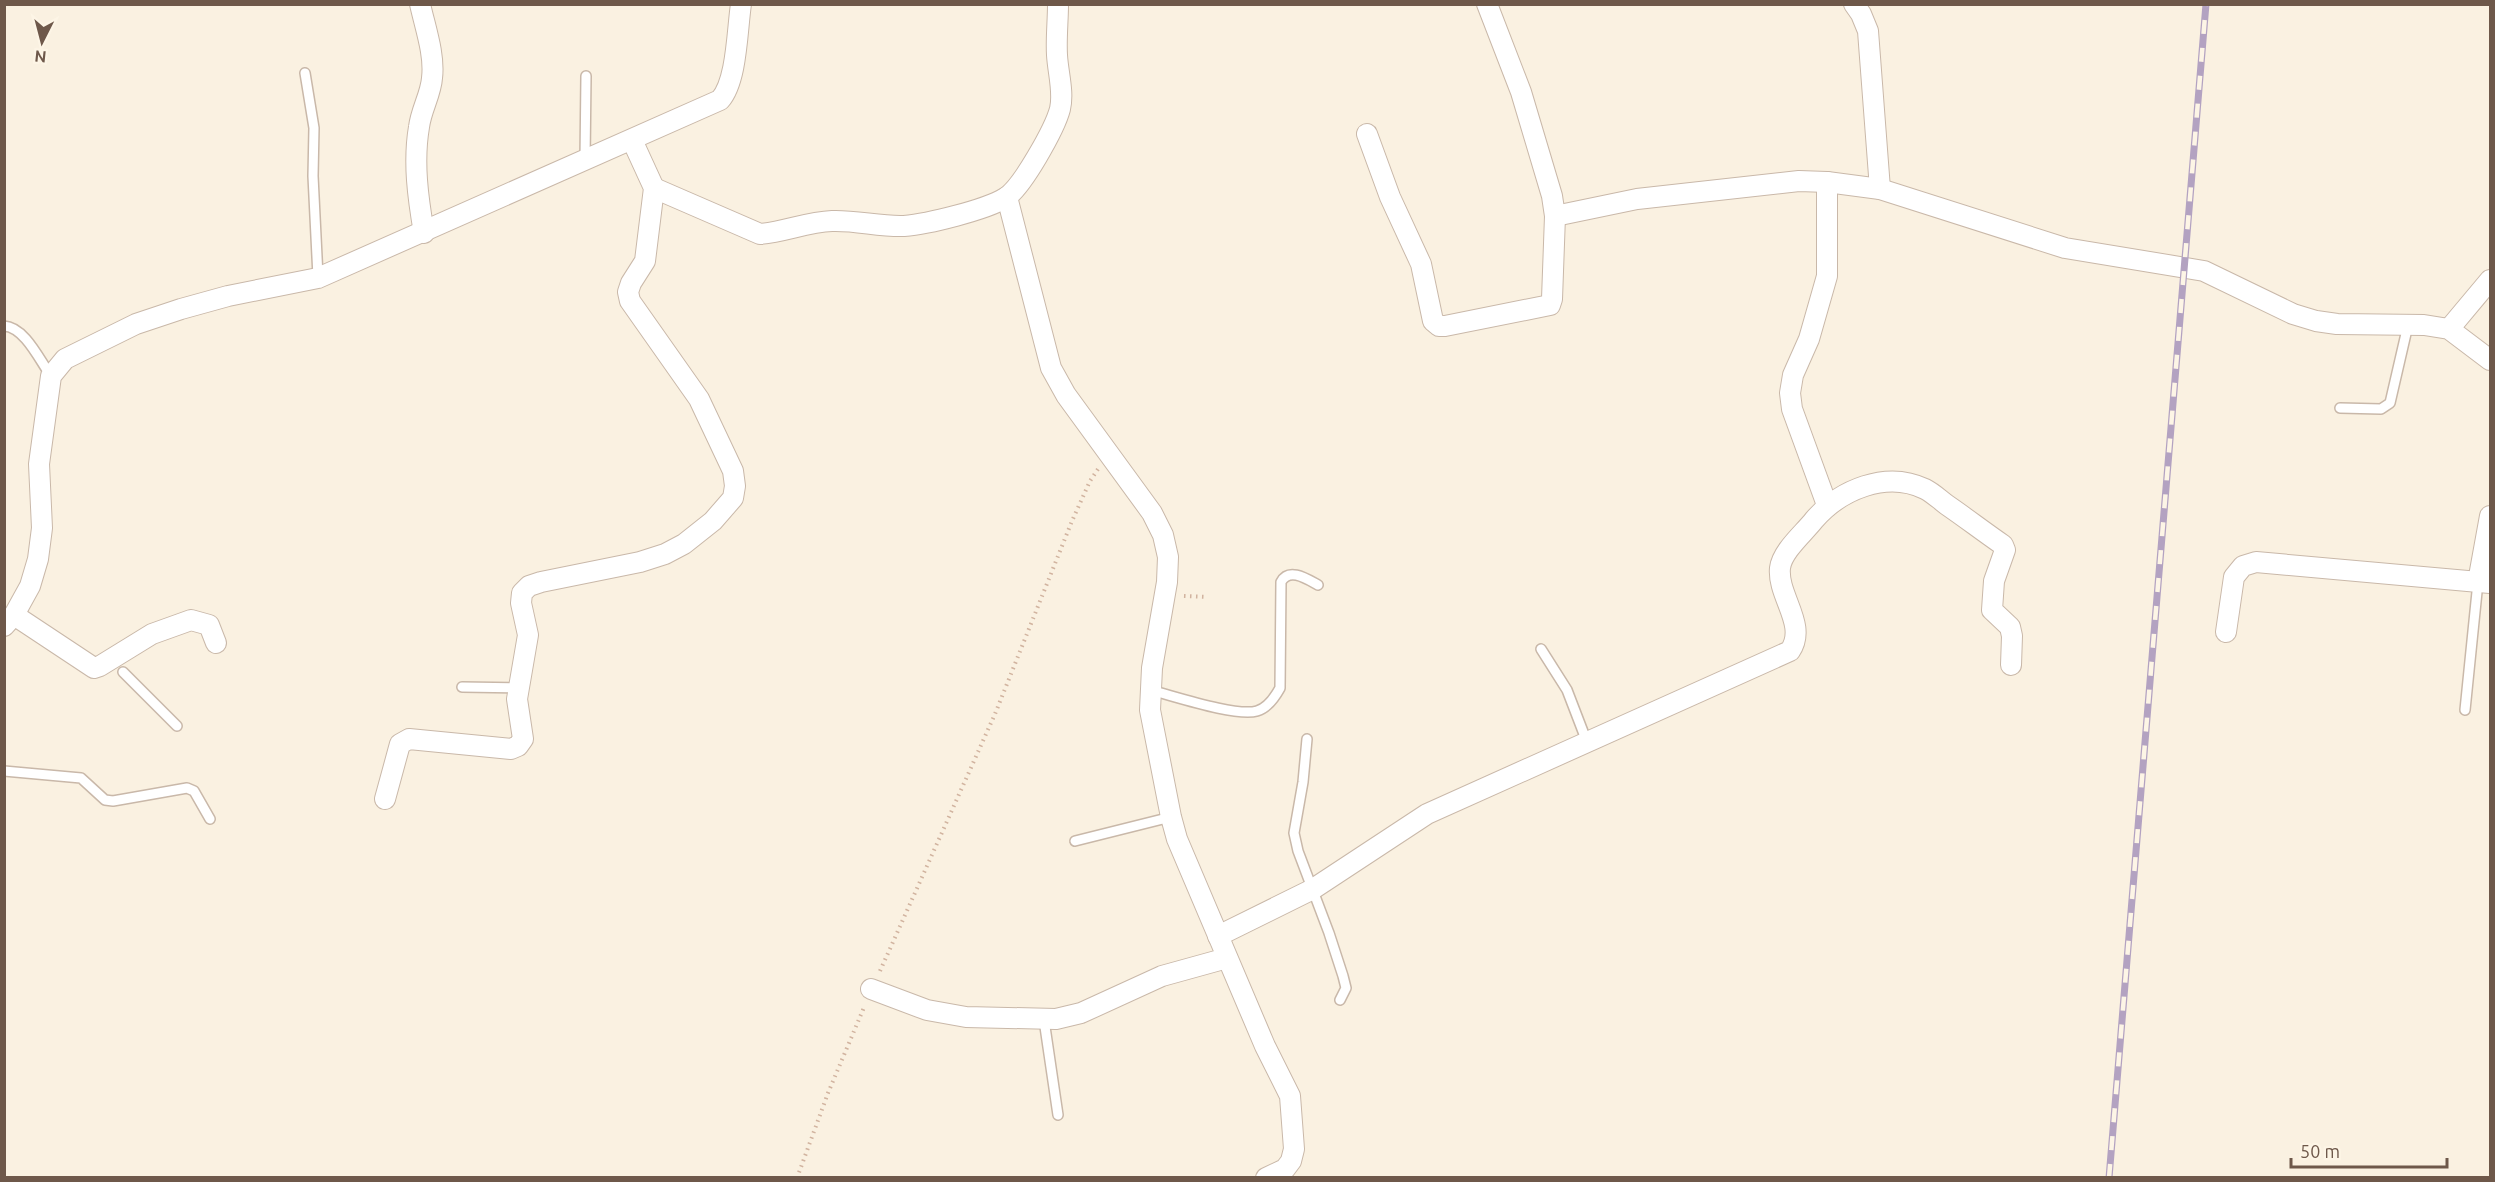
<svg xmlns="http://www.w3.org/2000/svg" width="2495" height="1182" viewBox="0 0 2495 1182" font-family="Ubuntu,sans-serif">
<style>
.lines{fill:none;stroke-linecap:round;stroke-linejoin:round}
.lane-casing{stroke:#c9b8a9;stroke-width:12}
.street-casing{stroke:#c9b8a9;stroke-width:22}
.path{stroke:#d1b39f;stroke-width:4;stroke-dasharray:1.5 4.5;stroke-linecap:butt}
.lane{stroke:#fff;stroke-width:9}
.street{stroke:#fff;stroke-width:20}
.rail-casing{stroke:#b3a2c1;stroke-width:7}
.rail{stroke:#fdf5e6;stroke-width:4.5;stroke-dasharray:14;stroke-linecap:butt}
</style>
<rect width="100%" height="100%" fill="#faf1e1"/>
<g class="lines">
<!-- lane casing -->
<g class="lane-casing">
<g id="lane">
<path d="M 305,73 L 314,128 L 313,176 L 318,277"/>
<path d="M 585,160 L 586,76"/>
<path d="M 4,326 C 25,327 40,361 51,376"/>
<path d="M 2340,408 L 2381,409 L 2390,403 L 2408,325"/>
<path d="M 1541,649 L 1567,690 L 1587,742"/>
<path d="M 123,672 L 177,726"/>
<path d="M 462,687 L 518,688"/>
<path d="M 1150,690 C 1174,696 1236,717 1257,711 C 1268,708 1275,697 1280,688 L 1281,582 C 1289,567 1307,579 1318,585"/>
<path d="M 2465,710 L 2478,582"/>
<path d="M 1307,739 L 1303,782 L 1294,833 L 1298,851 L 1329,933 L 1343,976 L 1346,988 L 1340,1000"/>
<path d="M 4,771 L 81,778 L 105,800 L 113,801 L 187,788 L 194,791 L 210,819"/>
<path d="M 1075,841 L 1171,817"/>
<path d="M 1044,1020 L 1058,1115"/>
</g>
</g>
<!-- street casing -->
<g class="street-casing">
<g id="street">
<path d="M 420,4 C 425,27 435,55 432,78 C 431,94 421,110 419,127 C 413,162 418,198 424,233"/>
<path d="M 1854,4 L 1861,14 L 1868,31 L 1880,189"/>
<path d="M 1367,134 L 1390,197 L 1421,264 L 1433,321 L 1439,326 L 1445,326 L 1550,305 L 1552,299 L 1555,216 L 1552,196 L 1521,92 L 1487,4"/>
<path d="M 1827,182 L 1827,276 L 1809,339 L 1793,375 L 1790,393 L 1792,409 L 1827,505"/>
<path d="M 654,188 L 760,234 C 784,232 807,222 832,221 C 856,220 880,227 904,226 C 928,224 985,210 1005,198 C 1022,188 1055,128 1060,109 C 1064,92 1058,73 1057,55 C 1056,38 1058,21 1058,4"/>
<path d="M 1007,197 L 1051,368 L 1066,395 L 1152,513 L 1163,535 L 1168,557 L 1167,582 L 1152,668 L 1150,710 L 1171,817 L 1177,839 L 1265,1046 L 1290,1096 L 1294,1149 L 1291,1161 L 1285,1169 L 1266,1178"/>
<path d="M 1555,216 L 1637,199 L 1799,181 L 1827,182 L 1880,189 L 2065,248 L 2204,271 L 2293,314 L 2316,321 L 2337,324 L 2424,325 L 2449,329 L 2490,360"/>
<path d="M 2449,329 L 2490,280"/>
<path d="M 2478,582 L 2490,516"/>
<path d="M 14,615 L 94,668 L 100,666 L 152,634 L 191,620 L 209,625 L 216,643"/>
<path d="M 4,626 L 14,615 L 30,586 L 38,559 L 42,528 L 39,464 L 51,376 L 65,359 L 136,324 L 181,309 L 228,296 L 318,278 L 720,100 C 737,81 737,31 741,4"/>
<path d="M 2226,632 L 2234,577 L 2243,566 L 2256,562 L 2490,583"/>
<path d="M 385,799 L 400,744 L 409,739 L 511,749 L 518,746 L 523,739 L 517,699 L 528,635 L 521,603 L 522,593 L 529,586 L 541,582 L 640,562 L 665,554 L 684,544 L 713,521 L 733,498 L 735,486 L 733,471 L 699,399 L 630,301 L 628,292 L 631,283 L 645,261 L 654,188 L 632,140"/>
<path d="M 1218,936 L 1313,889 L 1427,814 L 1790,651 C 1808,625 1777,596 1780,568 C 1782,551 1804,533 1814,520 C 1840,490 1886,470 1925,489 C 1933,493 1940,500 1947,505 C 1966,518 1984,532 2003,545 L 2005,550 L 1994,581 L 1992,610 L 2010,627 L 2012,636 L 2011,665"/>
<path d="M 871,989 L 927,1010 L 966,1017 L 1056,1019 L 1081,1013 L 1162,976 L 1227,958"/>
</g>
</g>
<!-- path -->
<g class="path">
<path d="M 1184,596 L 1207,597"/>
<path d="M 880,971 L 995,714 L 1072,521 L 1090,481 L 1098,469"/>
<path d="M 797,1178 L 828,1093 L 865,1005"/>
</g>
<!-- lane -->
<use href="#lane" class="lane"/>
<!-- street -->
<use href="#street" class="street"/>
<!-- rail casing -->
<g class="rail-casing">
<path id="rail" d="M 2109,1178 L 2206,4"/>
</g>
<!-- rail -->
<use href="#rail" class="rail"/>
</g>
<!-- border -->
<rect width="2495" height="1182" fill="none" stroke="#6e584a" stroke-width="12"/>
<!-- north arrow -->
<g transform="translate(42 42) rotate(186)" stroke="#fdf5e6" stroke-width="4.5" paint-order="stroke">
<path d="M0-4.5L10 22L0 15L-10 22Z" fill="#6e584a"/>
<text y="-9" font-size="16" font-weight="bold" text-anchor="middle" fill="#6e584a">N</text>
</g>
<!-- scale -->
<path d="M2291 1158v9h156v-9" fill="none" stroke="#6e584a" stroke-width="3"/>
<text x="2300" y="1158" font-size="18" fill="#6e584a" stroke="#fdf5e6" stroke-width="4.5" paint-order="stroke">50 m</text>
</svg>
